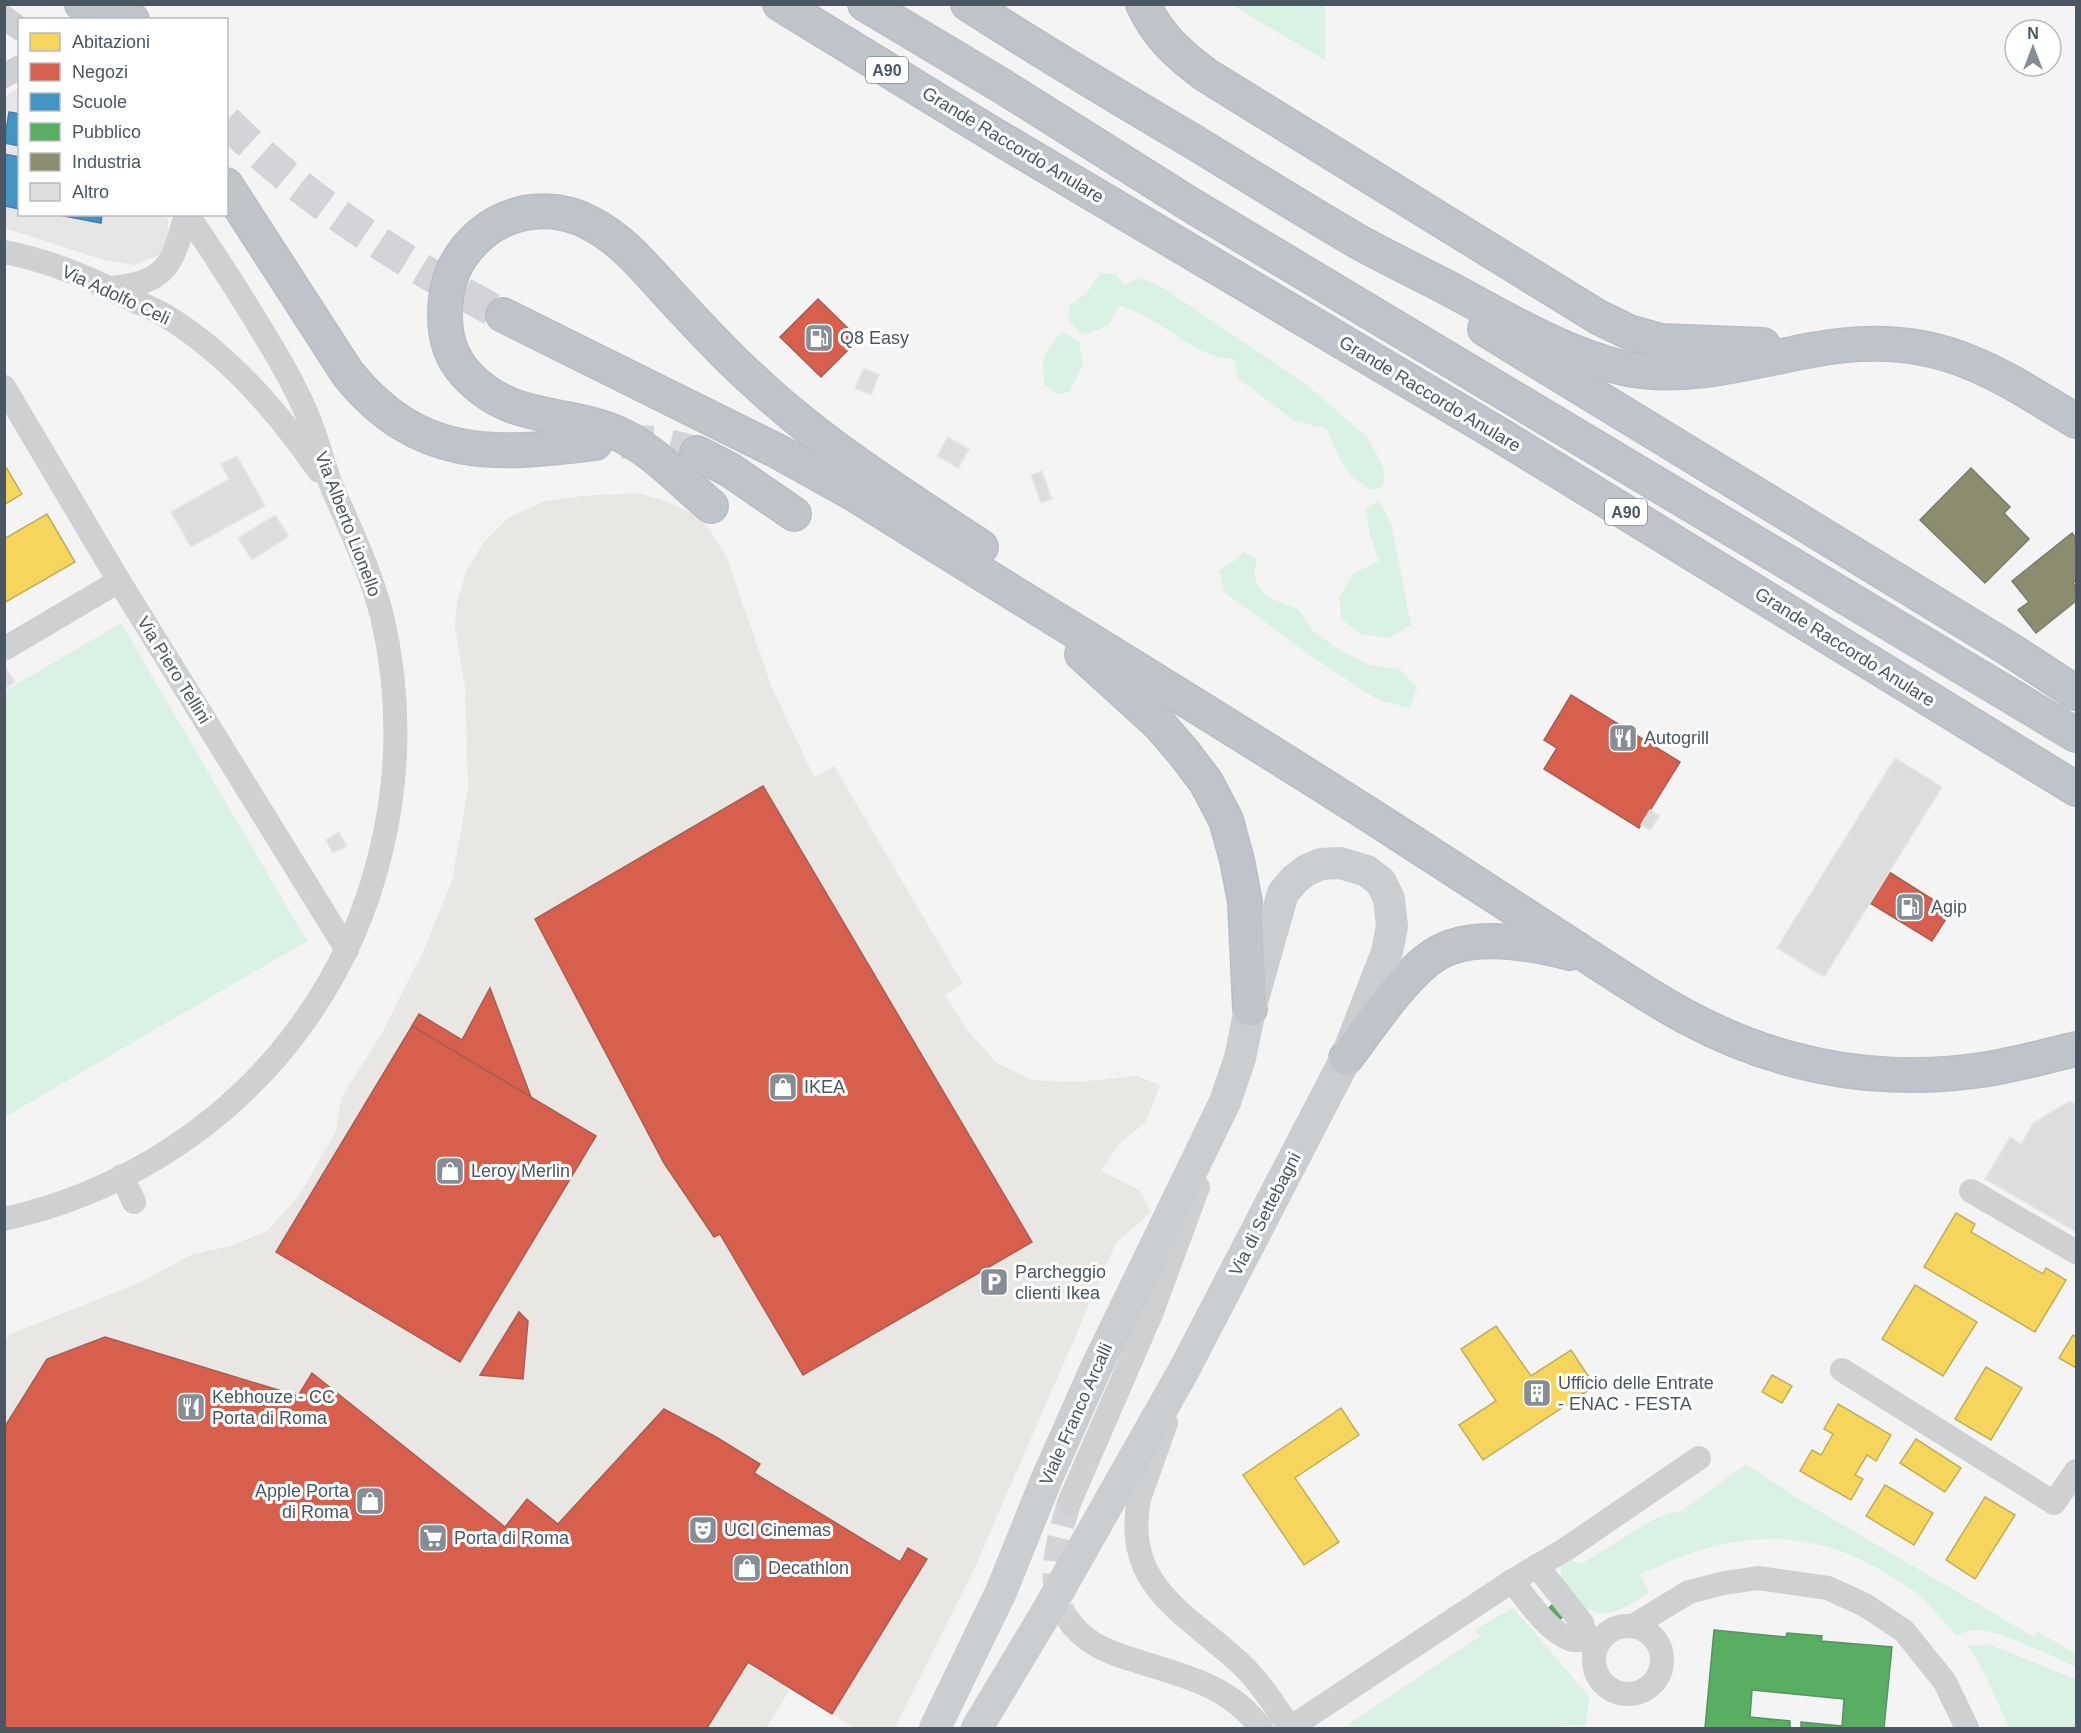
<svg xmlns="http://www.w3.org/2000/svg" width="2081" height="1733" viewBox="0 0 2081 1733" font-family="Helvetica,sans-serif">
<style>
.commercial{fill:#e8e7e3}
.education{fill:#e6e5e6}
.green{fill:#d9f2e3}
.homes{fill:#f6d55c;stroke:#c2af5e;stroke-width:1.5}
.shops{fill:#d6604d;stroke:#ac5d53;stroke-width:1.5}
.schools{fill:#4393c3;stroke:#4581a6;stroke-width:1.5}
.public{fill:#5aae61;stroke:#559461;stroke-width:1.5}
.industry{fill:#8c8c6e;stroke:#787c6a;stroke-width:1.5}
.building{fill:#ddddde;stroke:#e5e6e7;stroke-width:1.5}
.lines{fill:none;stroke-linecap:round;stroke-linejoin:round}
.minor-tunnel{stroke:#d2d4d7;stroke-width:24;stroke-dasharray:24 12;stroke-linecap:butt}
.highway-tunnel{stroke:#d2d4d7;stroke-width:33;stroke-dasharray:33 16;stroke-linecap:butt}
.highway-casing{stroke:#b9bec3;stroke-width:36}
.minor{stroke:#ced0d2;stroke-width:24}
.major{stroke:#caced1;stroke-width:32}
.highway{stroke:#bec4c9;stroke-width:33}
.labels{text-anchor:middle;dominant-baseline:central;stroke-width:6;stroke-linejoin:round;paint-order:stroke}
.shield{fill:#fff;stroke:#808990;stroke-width:1.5}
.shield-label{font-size:16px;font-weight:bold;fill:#4a5661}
.street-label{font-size:18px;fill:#4a5661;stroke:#fff}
.poi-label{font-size:18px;fill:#4a5661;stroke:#fff;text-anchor:start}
</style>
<rect width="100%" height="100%" fill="#f4f4f4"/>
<!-- commercial -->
<path class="commercial" d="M 637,493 L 663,500 L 691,513 L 708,527 L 727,558 L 772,688 L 814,777 L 834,766 L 963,984 L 945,995 L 967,1030 L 997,1063 L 1032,1080 L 1077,1082 L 1137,1076 L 1160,1085 L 1146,1122 L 1120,1143 L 1101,1171 L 1139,1190 L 1151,1212 L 1116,1243 L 972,1574 L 895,1728 L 854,1728 L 791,1688 L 766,1728 L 5,1728 L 4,1342 L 10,1334 L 135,1285 L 193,1254 L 230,1246 L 267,1231 L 298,1197 L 336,1131 L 341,1098 L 381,1035 L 424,950 L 452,881 L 468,788 L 465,687 L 455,627 L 457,602 L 466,572 L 484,542 L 508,518 L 545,501 L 582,496 Z"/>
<!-- education -->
<path class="education" d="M 19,88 L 20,214 L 164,215 L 168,219 L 168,236 L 159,255 L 134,265 L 104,260 L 5,228 L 4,97 Z"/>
<!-- green -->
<g class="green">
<path d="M 1232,5 L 1325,5 L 1325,60 Z"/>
<path d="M 1100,273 L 1116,274 L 1125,285 L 1139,277 L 1165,289 L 1307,385 L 1367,437 L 1385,470 L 1383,486 L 1373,490 C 1344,477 1339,457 1327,429 L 1293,420 L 1238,378 L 1234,359 C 1200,358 1178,334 1150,319 C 1141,313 1130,310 1120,305 L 1108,326 L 1082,335 L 1069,321 L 1070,305 L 1087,293 Z"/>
<path d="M 1062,332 L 1079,341 L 1083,363 L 1070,392 L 1059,394 L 1044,384 C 1041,358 1045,351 1062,332 Z"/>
<path d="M 1379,500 L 1391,524 L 1411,625 L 1389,638 L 1362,634 L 1341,619 L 1339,597 L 1354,573 L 1379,561 L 1370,535 L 1366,509 Z"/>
<path d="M 1243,552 L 1257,559 L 1254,575 L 1258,585 L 1266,596 L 1299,610 L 1314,632 L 1341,651 L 1370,665 L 1399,669 L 1417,688 L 1410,708 L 1378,700 L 1307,653 L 1224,592 L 1219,570 L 1233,562 Z"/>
<path d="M 121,623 L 307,941 L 5,1117 L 5,691 Z"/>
<path d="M 1746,1464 L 1797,1498 L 2034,1637 L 2037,1631 L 2076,1654 L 2076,1667 C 2053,1657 2002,1631 1979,1630 C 1971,1630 1963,1633 1956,1635 C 1943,1622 1932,1606 1918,1594 C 1911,1588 1900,1582 1892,1577 C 1809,1523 1725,1531 1640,1575 L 1649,1592 C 1636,1600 1623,1611 1607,1613 C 1583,1615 1552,1586 1563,1562 L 1568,1559 L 1581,1564 L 1656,1518 L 1683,1510 Z"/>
<path d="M 1513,1608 L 1589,1696 L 1586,1725 L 1563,1726 L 1562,1728 L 1350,1728 L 1350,1723 L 1480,1636 L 1474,1630 Z"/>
<path d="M 1987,1644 L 2076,1679 L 2076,1728 L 2009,1728 L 1984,1672 L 1968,1646 Z"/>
</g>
<!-- homes -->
<g class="homes">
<path d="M 4,464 L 22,494 L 4,505 Z"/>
<path d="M 47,514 L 75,562 L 4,603 L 4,539 Z"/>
<path d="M 1956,1213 L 1975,1224 L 1971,1232 L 2043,1274 L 2046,1268 L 2066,1280 L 2035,1332 L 1924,1267 Z"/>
<path d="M 1915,1285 L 1977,1322 L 1943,1376 L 1882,1339 Z"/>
<path d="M 1496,1326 L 1531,1376 L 1571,1350 L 1595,1386 L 1483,1460 L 1459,1425 L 1496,1401 L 1461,1349 Z"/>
<path d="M 2073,1335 L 2076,1337 L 2076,1368 L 2059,1358 Z"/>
<path d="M 1986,1367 L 2022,1388 L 1991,1440 L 1955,1419 Z"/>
<path d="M 1772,1375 L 1792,1386 L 1782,1403 L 1762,1392 Z"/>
<path d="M 1838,1404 L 1891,1435 L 1876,1461 L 1867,1455 L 1855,1475 L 1863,1479 L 1851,1500 L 1800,1471 L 1812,1450 L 1821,1455 L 1833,1434 L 1824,1429 Z"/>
<path d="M 1341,1408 L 1359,1435 L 1295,1478 L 1339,1542 L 1304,1565 L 1243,1475 Z"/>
<path d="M 1916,1439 L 1961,1468 L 1945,1492 L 1900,1463 Z"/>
<path d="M 1885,1485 L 1933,1513 L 1914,1545 L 1866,1516 Z"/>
<path d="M 1985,1497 L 2015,1515 L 1975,1579 L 1946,1560 Z"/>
</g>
<!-- shops -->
<g class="shops">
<path d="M 818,299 L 859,339 L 821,377 L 780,337 Z"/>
<path d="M 1571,695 L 1680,762 L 1639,828 L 1544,769 L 1557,748 L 1544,740 Z"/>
<path d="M 763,786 L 1032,1242 L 803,1375 L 720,1234 L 714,1237 L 664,1163 L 535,919 Z"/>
<path d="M 1889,872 L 1951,911 L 1932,941 L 1870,903 Z"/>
<path d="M 490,988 L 531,1097 L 412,1026 L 419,1014 L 462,1040 Z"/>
<path d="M 412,1026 L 596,1136 L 460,1362 L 276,1252 Z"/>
<path d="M 519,1312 L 528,1321 L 523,1379 L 480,1375 Z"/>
<path d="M 105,1337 L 298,1396 L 312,1373 L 505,1527 L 527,1499 L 558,1524 L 664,1409 L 716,1437 L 760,1464 L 754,1473 L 900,1562 L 908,1548 L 927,1559 L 832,1714 L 748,1662 L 707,1728 L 4,1728 L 4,1428 L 47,1359 Z"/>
</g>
<!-- schools -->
<g class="schools">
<path d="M 9,112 L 20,114 L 20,146 L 4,143 Z"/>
<path d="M 4,154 L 20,157 L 20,209 L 4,206 Z"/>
<path d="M 54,214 L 102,214 L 101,223 Z"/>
</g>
<!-- public -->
<g class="public">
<path d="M 1555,1602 L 1566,1614 L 1560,1619 L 1549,1608 Z"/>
<path d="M 1714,1630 L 1786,1637 L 1787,1633 L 1822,1636 L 1821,1641 L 1892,1647 L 1884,1728 L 1801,1728 L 1801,1722 L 1842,1726 L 1844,1699 L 1752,1690 L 1750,1717 L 1790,1721 L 1790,1728 L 1705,1728 Z"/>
</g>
<!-- industry -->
<g class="industry">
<path d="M 1971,468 L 2010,507 L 2004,513 L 2029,539 L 1985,583 L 1920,520 Z"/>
<path d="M 2072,533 L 2076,538 L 2076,580 L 2073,583 L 2076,588 L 2076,601 L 2036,633 L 2018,610 L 2029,602 L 2012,581 Z"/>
</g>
<!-- building -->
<g class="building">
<path d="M 864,368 L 879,375 L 871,395 L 855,388 Z"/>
<path d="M 948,437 L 969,449 L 958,468 L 937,456 Z"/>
<path d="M 237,456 L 265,506 L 191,547 L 171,512 L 229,479 L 221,464 Z"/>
<path d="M 1042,471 L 1052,499 L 1041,503 L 1031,475 Z"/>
<path d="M 275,515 L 289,536 L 252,560 L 238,538 Z"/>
<path d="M 6,668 L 15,682 L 4,689 L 4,669 Z"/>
<path d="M 1895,758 L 1942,787 L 1824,977 L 1777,948 Z"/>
<path d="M 1650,810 L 1660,816 L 1650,830 L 1641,825 Z"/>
<path d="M 339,832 L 347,846 L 333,853 L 326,840 Z"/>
<path d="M 2070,1101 L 2076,1105 L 2076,1232 L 1985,1179 L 2010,1137 L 2021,1144 L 2033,1123 Z"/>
</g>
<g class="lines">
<!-- minor-tunnel -->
<path class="minor-tunnel" d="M 1069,1503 C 1057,1545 1042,1589 1073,1626"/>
<!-- highway-tunnel -->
<g class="highway-tunnel">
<path d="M 226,121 C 306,201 404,263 503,315"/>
<path d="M 621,442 L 656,442 L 697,453"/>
</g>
<!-- highway casing -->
<g class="highway-casing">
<g id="highway">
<path d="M 82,4 L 95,20"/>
<path d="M 119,4 L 132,20"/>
<path d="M 780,4 L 994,135 L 1498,434 L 2076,789"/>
<path d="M 865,4 L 1002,86 L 1191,205 L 2076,735"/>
<path d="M 968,4 C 1042,52 1118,97 1194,142 C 1248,175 1302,209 1357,241 C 1386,257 1415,271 1444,286 C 1501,316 1560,353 1623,368 C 1685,382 1751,361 1812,350 C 1864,340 1919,341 1969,362 C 2007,377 2042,401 2076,421"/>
<path d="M 1143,4 C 1157,35 1179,55 1206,75 L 1598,317 L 1629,332 L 1661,341 L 1763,345"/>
<path d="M 226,185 L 348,374 C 419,461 493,456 595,443"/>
<path d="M 503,315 L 779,452 L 856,495 C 1034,607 1216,716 1393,830 C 1453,869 1513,908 1574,947 C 1647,995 1709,1038 1795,1060 C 1857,1077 1925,1079 1988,1069 C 2018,1064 2047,1056 2076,1049"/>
<path d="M 1485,329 L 2009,649 L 2076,693"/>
<path d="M 697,453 L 730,470 L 794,514"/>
<path d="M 711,506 C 683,483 656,453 623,436 C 569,409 512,425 466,374 C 451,358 445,338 445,315 C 445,282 455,257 480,235 C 511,208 555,204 590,223 C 623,240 645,268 669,294 C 696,323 723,353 752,379 C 821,444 902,495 981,547"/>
<path d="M 1082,654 L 1159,724 L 1184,753 L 1206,782 L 1226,820 L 1237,860 L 1245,902 L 1250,1009"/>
<path d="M 1346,1058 C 1369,1028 1406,971 1438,953 C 1475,932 1531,943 1570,953"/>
</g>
</g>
<!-- minor -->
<g class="minor">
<path d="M 4,17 L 20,29"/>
<path d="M 4,76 L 20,67"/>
<path d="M 4,252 C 47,260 86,276 125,296 C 138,303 152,308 166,316 C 229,355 277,411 319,471"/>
<path d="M 111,288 C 168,282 172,265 186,214"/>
<path d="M 4,387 L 119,581 L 347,950"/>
<path d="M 4,649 L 119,581"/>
<path d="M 122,1176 L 134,1202"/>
<path d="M 1971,1191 L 2076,1252"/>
<path d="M 4,1219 C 109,1196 208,1138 278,1055 C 380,935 418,770 382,616 C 371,573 353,535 335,494 C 323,468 318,438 306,412 C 292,379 273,349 255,319 C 233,283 211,249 187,214"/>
<path d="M 1842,1370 L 2054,1503 L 2076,1471"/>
<path d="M 1166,1423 L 1139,1499 C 1122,1586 1186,1613 1240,1663 C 1260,1682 1275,1706 1290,1728"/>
<path d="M 1069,1503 L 1151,1314 L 1198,1187"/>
<path d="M 1537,1566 L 1582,1623 L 1587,1639 L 1595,1650"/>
<path d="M 1512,1581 C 1526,1598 1550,1635 1573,1640 C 1577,1640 1583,1639 1587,1639"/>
<circle cx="1628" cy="1660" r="34"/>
<path d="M 1073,1626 C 1090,1646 1113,1654 1137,1661 C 1186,1677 1229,1685 1261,1728"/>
<path d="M 1633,1626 L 1689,1592 L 1724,1583 L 1758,1578 L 1828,1588 L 1865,1605 L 1904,1631 L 1945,1682 L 1967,1728"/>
<path d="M 1290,1728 L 1512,1581 L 1566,1549 L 1699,1458"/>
</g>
<!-- major -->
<path class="major" d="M 935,1728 L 1001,1592 L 1047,1478 L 1096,1368 L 1225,1102 L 1240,1058 L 1250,1009 L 1283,893 L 1295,879 L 1307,870 L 1321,864 L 1340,863 L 1367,871 L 1381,882 L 1389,899 L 1392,926 L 1387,952 L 1346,1058 L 1184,1370 L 1049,1608 L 977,1728"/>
<!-- highway -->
<use href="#highway" class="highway"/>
</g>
<!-- icons -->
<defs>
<g id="fuel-square" transform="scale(1.5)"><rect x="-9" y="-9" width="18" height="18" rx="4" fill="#868d94" stroke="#fff"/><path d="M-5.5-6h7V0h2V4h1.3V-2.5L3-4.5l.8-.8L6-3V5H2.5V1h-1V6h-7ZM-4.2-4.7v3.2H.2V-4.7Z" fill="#fff"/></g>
<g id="restaurant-square" transform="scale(1.5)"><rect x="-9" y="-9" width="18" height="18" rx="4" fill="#868d94" stroke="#fff"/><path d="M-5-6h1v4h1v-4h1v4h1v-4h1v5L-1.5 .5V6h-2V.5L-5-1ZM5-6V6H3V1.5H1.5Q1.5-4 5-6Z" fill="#fff"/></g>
<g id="shop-square" transform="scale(1.5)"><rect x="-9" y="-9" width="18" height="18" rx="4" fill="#868d94" stroke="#fff"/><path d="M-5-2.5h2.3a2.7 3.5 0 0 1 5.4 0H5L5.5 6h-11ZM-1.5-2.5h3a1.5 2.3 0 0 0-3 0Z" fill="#fff"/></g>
<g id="parking-square" transform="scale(1.5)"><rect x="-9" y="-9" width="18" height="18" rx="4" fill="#868d94" stroke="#fff"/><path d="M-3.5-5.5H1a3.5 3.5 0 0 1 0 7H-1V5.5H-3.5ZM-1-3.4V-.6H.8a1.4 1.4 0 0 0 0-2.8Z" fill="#fff"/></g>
<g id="building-square" transform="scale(1.5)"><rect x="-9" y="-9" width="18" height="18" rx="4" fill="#868d94" stroke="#fff"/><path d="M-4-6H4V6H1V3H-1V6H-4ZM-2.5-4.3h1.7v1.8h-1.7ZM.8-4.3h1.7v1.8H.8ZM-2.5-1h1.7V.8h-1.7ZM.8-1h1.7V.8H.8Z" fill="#fff"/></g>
<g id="theatre-square" transform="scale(1.5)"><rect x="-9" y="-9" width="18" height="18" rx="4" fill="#868d94" stroke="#fff"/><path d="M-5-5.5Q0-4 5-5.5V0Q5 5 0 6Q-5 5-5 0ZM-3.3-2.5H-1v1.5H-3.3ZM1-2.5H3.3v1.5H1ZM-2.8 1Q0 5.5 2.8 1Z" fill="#fff"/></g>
<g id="supermarket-square" transform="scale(1.5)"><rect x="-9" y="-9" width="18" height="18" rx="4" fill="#868d94" stroke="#fff"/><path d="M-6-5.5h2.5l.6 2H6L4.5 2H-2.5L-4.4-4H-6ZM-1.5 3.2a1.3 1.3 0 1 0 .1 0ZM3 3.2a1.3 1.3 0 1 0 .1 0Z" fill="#fff"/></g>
</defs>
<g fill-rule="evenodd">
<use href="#fuel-square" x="819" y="338"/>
<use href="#restaurant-square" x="1623" y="738"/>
<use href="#fuel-square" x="1910" y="907"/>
<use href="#shop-square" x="783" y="1087"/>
<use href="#shop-square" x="450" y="1171"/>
<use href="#parking-square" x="994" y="1282"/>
<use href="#building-square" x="1537" y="1393"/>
<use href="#restaurant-square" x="191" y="1407"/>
<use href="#shop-square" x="370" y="1501"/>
<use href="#theatre-square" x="703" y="1530"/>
<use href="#supermarket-square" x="433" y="1538"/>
<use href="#shop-square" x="747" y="1568"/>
</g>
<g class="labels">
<!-- shield labels -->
<g class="shield">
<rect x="866" y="57" width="42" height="26" rx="4.5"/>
<rect x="1605" y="499" width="42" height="26" rx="4.5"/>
</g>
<g class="shield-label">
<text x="887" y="70">A90</text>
<text x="1626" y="512">A90</text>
</g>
<!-- street labels -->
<g class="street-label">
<text transform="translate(1013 145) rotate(31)">Grande Raccordo Anulare</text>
<text transform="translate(116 295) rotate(25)">Via Adolfo Celi</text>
<text transform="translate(1430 394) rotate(31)">Grande Raccordo Anulare</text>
<text transform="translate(348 524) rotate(69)">Via Alberto Lionello</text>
<text transform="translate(1845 647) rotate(32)">Grande Raccordo Anulare</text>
<text transform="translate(174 670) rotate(58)">Via Piero Tellini</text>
<text transform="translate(1265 1214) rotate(-63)">Via di Settebagni</text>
<text transform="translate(1076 1414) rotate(-66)">Viale Franco Arcalli</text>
</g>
<!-- poi labels -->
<g class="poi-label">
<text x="840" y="338">Q8 Easy</text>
<text x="1644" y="738">Autogrill</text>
<text x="1931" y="907">Agip</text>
<text x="804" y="1087">IKEA</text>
<text x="471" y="1171">Leroy Merlin</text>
<text x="1015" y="1272">Parcheggio<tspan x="1015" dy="21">clienti Ikea</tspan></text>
<text x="1558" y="1383">Ufficio delle Entrate<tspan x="1558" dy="21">- ENAC - FESTA</tspan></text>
<text x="212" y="1397">Kebhouze - CC<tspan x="212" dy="21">Porta di Roma</tspan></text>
<text x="349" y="1491" text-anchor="end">Apple Porta<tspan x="349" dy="21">di Roma</tspan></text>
<text x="724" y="1530">UCI Cinemas</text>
<text x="454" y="1538">Porta di Roma</text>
<text x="768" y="1568">Decathlon</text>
</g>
</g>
<!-- border -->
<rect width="2081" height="1733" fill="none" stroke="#4a5661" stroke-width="12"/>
<!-- legend -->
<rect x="18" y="18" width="210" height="198" fill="#ffffff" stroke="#b7bbc0" stroke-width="1.5"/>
<rect x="30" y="33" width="30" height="18" fill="#f6d55c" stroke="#b7bbc0" stroke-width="1.5"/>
<text x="72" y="48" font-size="18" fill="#4a5661">Abitazioni</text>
<rect x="30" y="63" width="30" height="18" fill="#d6604d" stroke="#b7bbc0" stroke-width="1.5"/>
<text x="72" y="78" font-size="18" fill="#4a5661">Negozi</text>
<rect x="30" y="93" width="30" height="18" fill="#4393c3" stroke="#b7bbc0" stroke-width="1.5"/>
<text x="72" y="108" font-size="18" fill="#4a5661">Scuole</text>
<rect x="30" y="123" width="30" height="18" fill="#5aae61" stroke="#b7bbc0" stroke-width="1.5"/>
<text x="72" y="138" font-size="18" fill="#4a5661">Pubblico</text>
<rect x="30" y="153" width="30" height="18" fill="#8c8c6e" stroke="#b7bbc0" stroke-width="1.5"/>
<text x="72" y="168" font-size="18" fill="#4a5661">Industria</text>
<rect x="30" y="183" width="30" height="18" fill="#ddddde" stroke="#b7bbc0" stroke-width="1.5"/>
<text x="72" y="198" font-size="18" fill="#4a5661">Altro</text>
<!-- north arrow -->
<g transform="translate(2033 48)"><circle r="28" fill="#ffffff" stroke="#b7bbc0" stroke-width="1.5"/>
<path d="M0-4.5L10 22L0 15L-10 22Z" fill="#868d94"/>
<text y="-9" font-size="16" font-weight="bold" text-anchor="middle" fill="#4a5661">N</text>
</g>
</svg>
